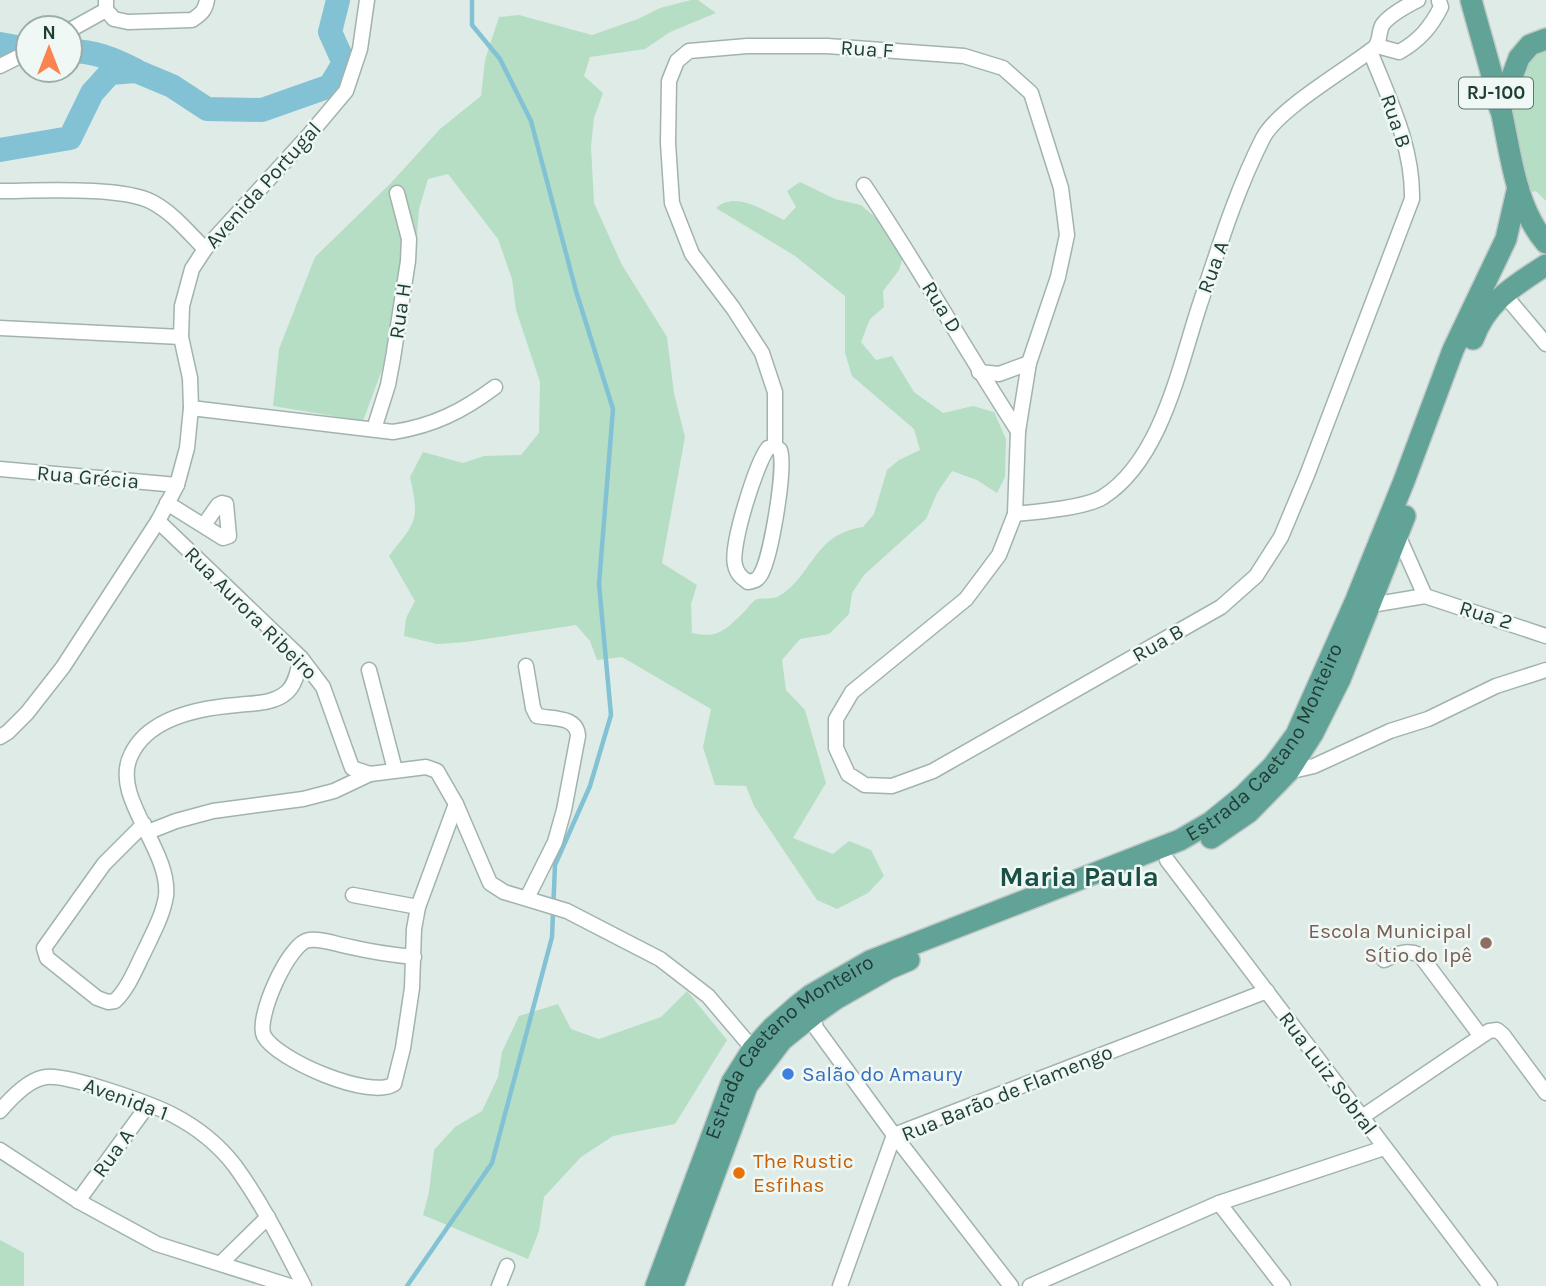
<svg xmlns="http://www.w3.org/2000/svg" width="1546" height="1286" viewBox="0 0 1546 1286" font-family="Karla,sans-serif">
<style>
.green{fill:#b6dec4}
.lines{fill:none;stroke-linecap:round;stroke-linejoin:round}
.stream{stroke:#83c2d4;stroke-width:4.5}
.river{stroke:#83c2d4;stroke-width:24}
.street-casing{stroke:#a2b3ae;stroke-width:17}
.primary-casing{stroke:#c0c8c7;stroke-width:24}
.street{stroke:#fff;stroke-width:14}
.primary{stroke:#61a396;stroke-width:21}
.education-dot{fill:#8d6e63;stroke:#eff8f4;stroke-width:2.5}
.shop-dot{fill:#3f7fe0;stroke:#eff8f4;stroke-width:2.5}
.food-dot{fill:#e8710a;stroke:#eff8f4;stroke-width:2.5}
.labels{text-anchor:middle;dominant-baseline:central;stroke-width:5;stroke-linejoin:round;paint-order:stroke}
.shield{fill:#eff8f4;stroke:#5d746f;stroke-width:2}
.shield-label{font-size:19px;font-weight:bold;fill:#1f3c36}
.street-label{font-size:21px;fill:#1f3c36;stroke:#eff8f4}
.education-label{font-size:21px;fill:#785e54;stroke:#eff8f4;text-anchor:end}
.shop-label{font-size:21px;fill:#366cbe;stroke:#eff8f4;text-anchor:start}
.food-label{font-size:21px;fill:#c56008;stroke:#eff8f4;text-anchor:start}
.district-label{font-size:28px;font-weight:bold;fill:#1a4f45;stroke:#eff8f4}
</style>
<rect width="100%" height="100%" fill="#dfebe6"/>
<!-- green -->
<g class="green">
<path d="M 691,0 L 698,0 L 716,13 L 670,32 L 645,49 L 590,57 L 584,76 L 603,93 L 594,118 L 591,146 L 594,203 L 622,265 L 667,337 L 674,393 L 685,437 L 662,563 L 697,585 L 691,604 L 692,633 C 719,639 725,630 744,612 C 747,609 751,603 755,600 C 761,597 770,600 777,597 C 813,578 812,534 863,527 L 874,514 L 887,470 L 899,460 L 920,450 L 914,429 L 852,376 L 845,353 L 845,296 L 795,256 L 716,208 C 736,190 764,211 784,220 L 796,207 L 787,191 L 800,182 L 835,199 L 861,205 L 883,224 L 904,253 L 899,270 L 883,291 L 884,307 L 870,319 L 861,342 L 876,360 L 892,356 L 914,392 L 943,413 L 973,406 L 994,412 L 1006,439 L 1005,477 L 997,493 L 977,480 L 952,471 L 937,493 L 926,519 L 864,575 L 852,593 L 849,614 L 829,634 L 800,639 L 782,660 L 786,690 L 805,710 L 826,783 L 793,838 L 833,854 L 849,841 L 871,850 L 884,876 L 868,893 L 837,909 L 817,900 L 754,806 L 746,786 L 715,785 L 703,747 L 711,709 L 622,657 L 597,660 L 590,641 L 576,625 L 466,642 L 437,644 L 404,636 L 406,618 L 415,601 L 389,556 C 416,521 420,522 410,477 L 423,452 L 463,463 L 484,456 L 521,455 L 539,433 L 540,382 L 516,310 L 512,279 L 498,239 L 448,174 L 428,179 L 419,209 L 417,234 L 393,308 L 383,367 L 363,421 L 273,406 L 279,349 L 315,257 L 390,184 L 440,129 L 481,96 L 485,60 L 499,17 L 519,15 L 592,35 L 638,19 L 660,8 Z"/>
<path d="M 1546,47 L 1546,201 L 1536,191 L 1524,194 L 1507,117 L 1528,56 Z"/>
<path d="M 687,991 L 727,1040 L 675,1124 L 613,1136 L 581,1157 L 544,1197 L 539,1231 L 528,1259 L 423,1215 L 429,1192 L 434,1150 L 455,1127 L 482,1111 L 498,1077 L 502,1052 L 519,1016 L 558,1004 L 571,1029 L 599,1039 L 661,1017 Z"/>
<path d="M 0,1240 L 24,1253 L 24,1286 L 0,1286 Z"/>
</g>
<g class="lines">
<!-- stream -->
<path class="stream" d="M 407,1286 L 492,1163 L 552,937 L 555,865 L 590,786 L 611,715 L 599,584 L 613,409 L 576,291 L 531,121 L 500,59 L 472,25 L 472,0"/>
<!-- river -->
<g class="river">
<path d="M 0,44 L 28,49"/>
<path d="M 70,51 C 94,51 114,59 135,70"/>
<path d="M 0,150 L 70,138 L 92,93 L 110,73 L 136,71 L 172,86 L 207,109 L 262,110 L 330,86 L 344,63 L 330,32 L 338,0"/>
</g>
<!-- street casing -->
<g class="street-casing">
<g id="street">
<path d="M 106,0 L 106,10 L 114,19 L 128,22 L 192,20 C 201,14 205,11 207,0"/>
<path d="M 70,30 L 106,10"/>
<path d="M 1377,46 L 1399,52 C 1419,41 1431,27 1441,7 L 1439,1"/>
<path d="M 0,66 L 28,52"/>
<path d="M 864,185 C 918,265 965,350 1018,431"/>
<path d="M 0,191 C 36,191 122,186 152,202 C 173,213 188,232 205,249"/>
<path d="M 1503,293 L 1546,344"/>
<path d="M 0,328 L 181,337"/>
<path d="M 979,372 L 999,374 L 1029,363"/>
<path d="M 191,408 L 393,432 C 433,426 463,411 495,387"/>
<path d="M 374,429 L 388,385 L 393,358 L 408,261 L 409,239 L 397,193"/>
<path d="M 775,446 L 780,450 C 786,469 771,556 761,574 C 758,580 754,581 748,582 C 741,577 737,574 735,565 C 730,546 756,464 768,448 L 775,446 L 775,392 L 762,353 L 733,308 L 692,254 L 672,203 L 668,143 L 669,81 L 677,61 L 689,51 L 747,46 L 827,46 L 964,56 L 1003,68 L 1031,93 L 1061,188 L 1067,235 L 1058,277 L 1029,363 L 1018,431 L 1015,514 L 999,555 L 966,599 L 852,692 L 836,719 L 836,748 L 848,774 L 865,785 L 892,786 L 933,771 L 1221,607 L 1256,576 L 1281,537 L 1307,475 L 1412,199 C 1413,146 1389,99 1370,51"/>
<path d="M 0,469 L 177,485"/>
<path d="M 167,503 L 223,538 L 229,536 L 226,504 L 222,503 L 218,505 L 204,525"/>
<path d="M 1015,514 C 1036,512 1086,508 1103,497 C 1161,460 1179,368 1199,307 C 1218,250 1236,191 1263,138 C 1278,109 1346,70 1374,48 C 1381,42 1378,31 1383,24 C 1391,14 1406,6 1418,0"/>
<path d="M 158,521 L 301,658 L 323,687 L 352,768 L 370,774 L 426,767 L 437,771 L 456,804 L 490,883 L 504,892 L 567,911 L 660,959 L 708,996 L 753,1049"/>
<path d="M 1398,535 L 1425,596"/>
<path d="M 1371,605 L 1425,596 L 1546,636"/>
<path d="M 526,666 L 533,708 L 537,716 C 553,719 577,716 578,736 L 564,810 L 555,842 L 527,898"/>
<path d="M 369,670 L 395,770"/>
<path d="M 0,737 L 8,732 L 27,713 L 63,667 L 158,521 L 177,485 L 187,448 L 191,408 L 190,378 L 181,337 L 182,306 L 192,269 L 205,249 L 309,135 L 346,91 L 360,49 L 367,0"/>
<path d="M 1288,772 L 1314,766 L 1390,731 L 1428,719 L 1496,686 L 1546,670"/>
<path d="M 144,824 L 104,864 L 44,948 L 47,958 L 97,998 L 108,1002 L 115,1001 C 129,987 136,968 145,950 C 153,933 163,915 166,896 C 171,849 110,797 131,755 C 148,718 199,708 237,705 C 253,703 274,704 287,692 C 296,684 298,669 301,658"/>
<path d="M 148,832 L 176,821 L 213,811 L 303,799 L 334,791 L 370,774"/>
<path d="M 1167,860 L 1490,1286"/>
<path d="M 353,895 L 418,907"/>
<path d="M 414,957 C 393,955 372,952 351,947 C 337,945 323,938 309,940 C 289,942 255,1019 264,1036 C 277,1060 370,1100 394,1084 L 403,1048 L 412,988 L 414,929 L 418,907 L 456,804"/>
<path d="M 1384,960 C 1397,954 1406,949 1420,955 L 1480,1035"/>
<path d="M 812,1010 L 816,1028 L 894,1135 L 1011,1286"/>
<path d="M 0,1111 C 11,1098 29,1079 46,1077 C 68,1074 152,1104 173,1115 C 196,1127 219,1145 235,1166 C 262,1203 283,1245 304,1286"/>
<path d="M 1362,1117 L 1489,1031 L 1497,1030 L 1503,1035 L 1546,1093"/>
<path d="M 0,1150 L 78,1201 L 157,1244 L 290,1286"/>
<path d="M 78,1201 L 148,1105"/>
<path d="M 1219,1203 L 1283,1286"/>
<path d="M 221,1263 L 268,1217"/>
<path d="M 499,1286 L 507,1266"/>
<path d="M 840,1286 L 894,1135 L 1267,991"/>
<path d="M 1030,1286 L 1219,1203 L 1384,1148"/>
</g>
</g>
<!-- primary casing -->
<g class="primary-casing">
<g id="primary">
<path d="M 1471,0 C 1481,37 1492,73 1501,110 C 1511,154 1515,207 1546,243"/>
<path d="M 1500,109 L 1519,58 L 1530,45 L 1546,39"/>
<path d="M 1473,339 C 1487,301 1514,286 1546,265"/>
<path d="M 1211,838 L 1249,812 L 1288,772 L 1313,733 L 1340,679 L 1405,516"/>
<path id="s1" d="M 656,1286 L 732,1082 L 753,1049 L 772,1028 L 797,1006 L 811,995 L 870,961 L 1180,840 L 1211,822 L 1243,796 L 1273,766 L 1296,735 L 1356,600 L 1404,481 L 1453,350 L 1506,239 L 1518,187"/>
<path d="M 673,1286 L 747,1086 L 782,1040 L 813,1015 L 837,998 L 888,969 L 909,960"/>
</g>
</g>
<!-- street -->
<use href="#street" class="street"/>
<!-- primary -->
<use href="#primary" class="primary"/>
</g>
<!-- markers -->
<circle class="education-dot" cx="1486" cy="943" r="7"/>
<circle class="shop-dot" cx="788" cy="1074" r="7"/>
<circle class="food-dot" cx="739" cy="1173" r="7"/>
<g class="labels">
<!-- shield labels -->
<rect class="shield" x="1459" y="77.5" width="74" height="31" rx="5"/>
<g class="shield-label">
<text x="1496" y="93">RJ-100</text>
</g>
<!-- street labels -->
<g class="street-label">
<text transform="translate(867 49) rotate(4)">Rua F</text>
<text transform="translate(1396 121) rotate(71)">Rua B</text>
<text transform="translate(263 185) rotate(-48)">Avenida Portugal</text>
<text transform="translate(1213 267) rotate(-70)">Rua A</text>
<text transform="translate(942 307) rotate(58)">Rua D</text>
<text transform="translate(400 311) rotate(-82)">Rua H</text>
<text transform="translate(88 477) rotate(5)">Rua Grécia</text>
<text transform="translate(251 613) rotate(45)">Rua Aurora Ribeiro</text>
<text transform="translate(1486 615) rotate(17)">Rua 2</text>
<text transform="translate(1158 643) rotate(-30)">Rua B</text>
<text stroke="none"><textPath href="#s1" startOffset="870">Estrada Caetano Monteiro</textPath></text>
<text stroke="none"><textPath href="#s1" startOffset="282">Estrada Caetano Monteiro</textPath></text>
<text transform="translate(1328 1073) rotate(53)">Rua Luiz Sobral</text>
<text transform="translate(1007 1093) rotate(-22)">Rua Barão de Flamengo</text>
<text transform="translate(126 1099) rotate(20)">Avenida 1</text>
<text transform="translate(113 1153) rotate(-54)">Rua A</text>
</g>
<!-- education labels -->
<g class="education-label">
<text x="1472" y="931">Escola Municipal<tspan x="1472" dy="24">Sítio do Ipê</tspan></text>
</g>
<!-- shop labels -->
<g class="shop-label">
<text x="802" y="1074">Salão do Amaury</text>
</g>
<!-- food labels -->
<g class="food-label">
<text x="753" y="1161">The Rustic<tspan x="753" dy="24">Esfihas</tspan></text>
</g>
<!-- district labels -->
<g class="district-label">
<text x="1079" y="876">Maria Paula</text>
</g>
</g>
<!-- north arrow -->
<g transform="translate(49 49)"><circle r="33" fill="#eff8f4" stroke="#9cada8" stroke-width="2"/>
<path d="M0-5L12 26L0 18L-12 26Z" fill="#f9844f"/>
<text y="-10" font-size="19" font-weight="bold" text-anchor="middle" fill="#1f3c36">N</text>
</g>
</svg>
